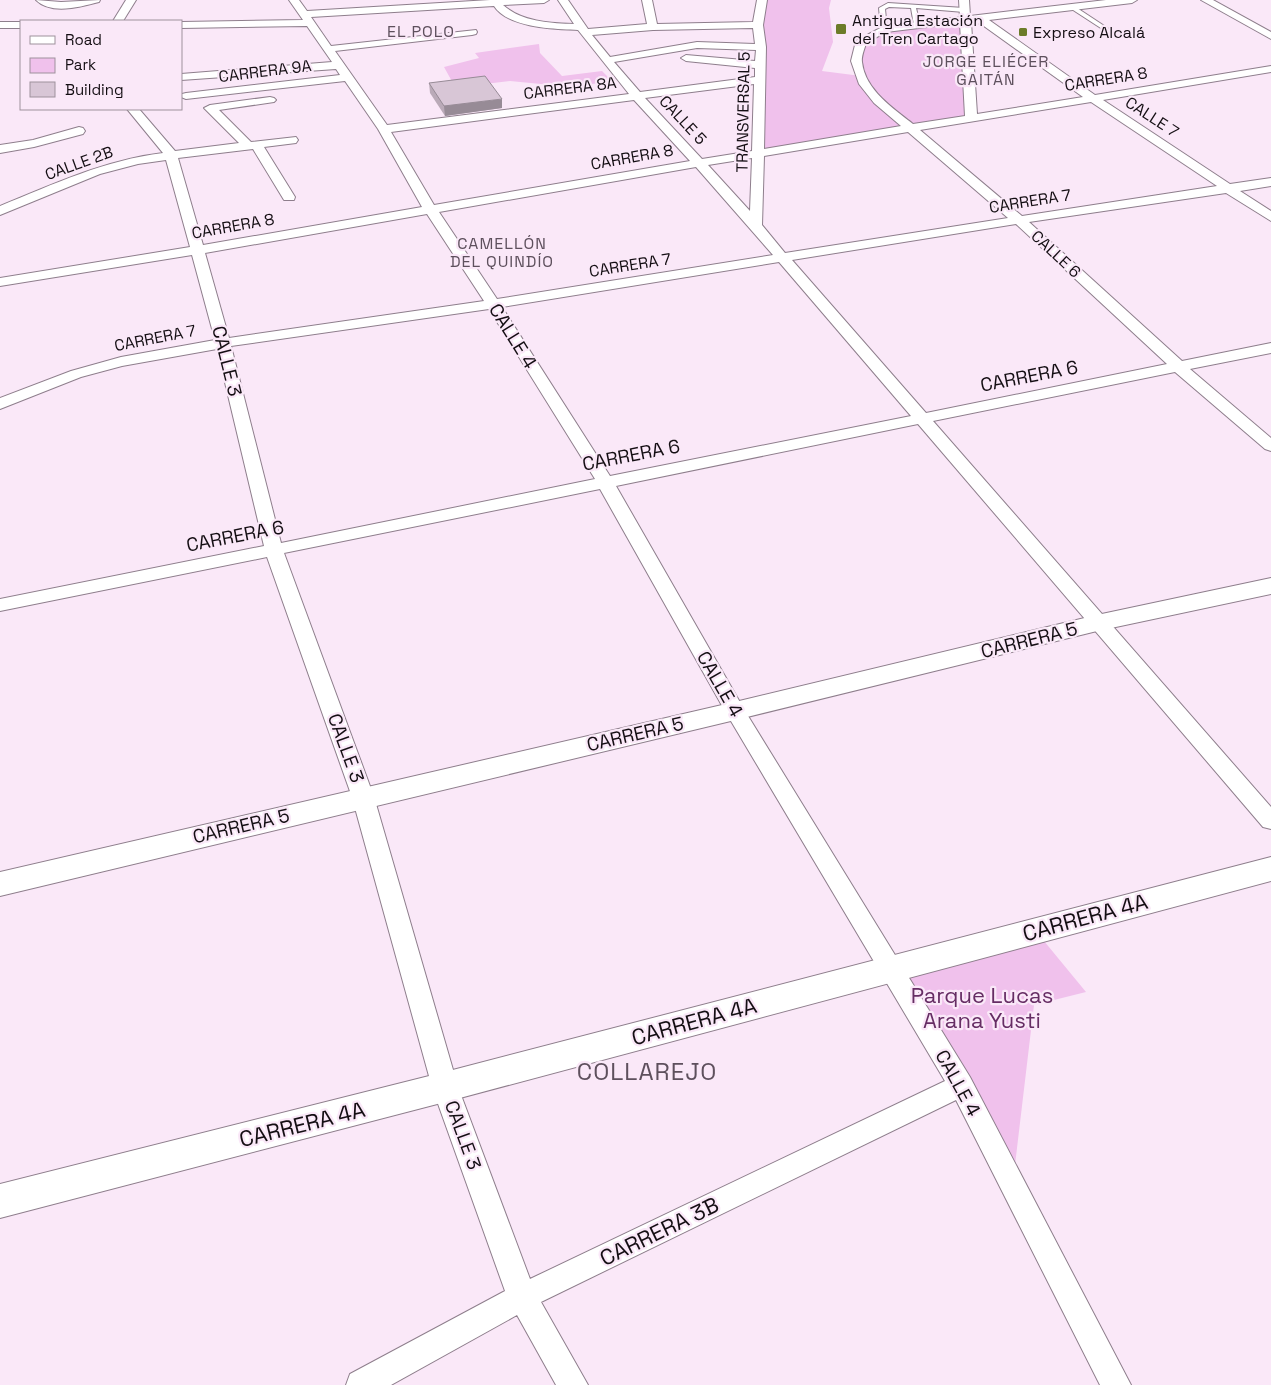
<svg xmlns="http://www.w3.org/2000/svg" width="1271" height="1385" viewBox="0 0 1271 1385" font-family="'Space Grotesk',sans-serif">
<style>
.green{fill:#f0c1ec}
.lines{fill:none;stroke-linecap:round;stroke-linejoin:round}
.service-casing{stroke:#8e7e8c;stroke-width:2}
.minor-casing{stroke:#8e7e8c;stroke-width:2}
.secondary-casing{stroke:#8e7e8c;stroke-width:2}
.service{fill:#fff;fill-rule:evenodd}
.minor{fill:#fff;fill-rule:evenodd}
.secondary{fill:#fff;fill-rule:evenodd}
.wall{fill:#baaab8}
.shaded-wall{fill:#978b96}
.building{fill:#d8c6d6;stroke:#978b96}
.poi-dot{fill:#6c7c29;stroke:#fae8f8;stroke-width:2}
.labels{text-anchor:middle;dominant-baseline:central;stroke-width:4.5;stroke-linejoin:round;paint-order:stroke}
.far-poi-label{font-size:16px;fill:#140e13;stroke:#fae8f8;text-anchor:start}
.far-neighbourhood-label{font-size:16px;letter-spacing:1px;fill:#5e505d;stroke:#fae8f8}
.far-street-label{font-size:16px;fill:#140e13;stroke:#fae8f8}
.street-label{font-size:19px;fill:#140e13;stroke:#fae8f8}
.near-street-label{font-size:22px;fill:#140e13;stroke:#fae8f8}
.near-park-label{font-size:22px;fill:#662d64;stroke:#fae8f8}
.near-neighbourhood-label{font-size:24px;letter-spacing:1px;fill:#5e505d;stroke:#fae8f8}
</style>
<rect width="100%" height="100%" fill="#fae8f8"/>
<!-- green -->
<g class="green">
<path d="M 762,0 L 831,0 L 829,8 L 833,42 L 822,71 L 861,76 L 861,41 L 884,29 L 964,19 L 971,119 L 760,152 Z"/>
<path d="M 539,44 L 540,53 L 562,76 L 602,71 L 612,81 L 572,87 L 510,81 L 459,87 L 454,85 L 444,67 L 479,58 L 475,53 Z"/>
<path d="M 1044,941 L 1086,992 L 1034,1005 L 1015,1165 L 902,972 Z"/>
</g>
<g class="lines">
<!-- service casing -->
<g class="service-casing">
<g id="service">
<path d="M 888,3 L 964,8 L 967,10 L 964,12 L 916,8 L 920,25 L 917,27 L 914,25 L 911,8 L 889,7 L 885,9 L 887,29 L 884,31 L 881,29 L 879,8 Z"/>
<path d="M 1070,6 L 1074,6 L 1115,33 L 1110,34 L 1070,8 Z"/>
</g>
</g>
<!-- minor casing -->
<g class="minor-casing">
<g id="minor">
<path d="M 36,0 L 61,2 L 100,0 L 99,2 C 80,7 51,15 36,0 Z"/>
<path d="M 126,0 L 136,0 L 123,21 L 113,21 Z"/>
<path d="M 289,0 L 299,0 L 307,11 L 490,0 L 549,0 L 544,3 L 503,5 C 522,22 550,23 574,24 L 558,0 L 568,0 L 588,29 L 647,24 L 642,0 L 652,0 L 657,24 L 753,22 L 757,0 L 767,0 L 763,25 L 766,47 L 764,149 L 901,126 L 874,103 L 859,84 L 851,61 L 856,41 L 884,26 L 960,17 L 959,0 L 969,0 L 970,16 L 1106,0 L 1137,0 L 1132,3 L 989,20 L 1095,95 L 1271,66 L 1271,72 L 1103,100 L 1230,184 L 1271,178 L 1271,186 L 1240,191 L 1271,211 L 1271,221 L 1226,193 L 1029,222 L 1182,361 L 1271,343 L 1271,353 L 1190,369 L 1271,438 L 1271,451 L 1265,449 L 1175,372 L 933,421 L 1271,807 L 1271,829 L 1263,827 L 918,424 L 616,486 L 745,711 L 970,1077 L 1131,1385 L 1100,1385 L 956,1100 L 541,1302 L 588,1385 L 556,1385 L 517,1315 L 391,1385 L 346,1385 L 350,1374 L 505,1291 L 432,1087 L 352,797 L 267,557 L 0,611 L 0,599 L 264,546 L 217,349 L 122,366 L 81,377 L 0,409 L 0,398 L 71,371 L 121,357 L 215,340 L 192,255 L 0,286 L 0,278 L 190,247 L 166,160 L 138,164 L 100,174 L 0,215 L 0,206 C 54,184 105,160 163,153 L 127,109 L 139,109 L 175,151 L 239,143 L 204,108 L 210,105 L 270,97 L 274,98 L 276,100 L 274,102 L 219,110 L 251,142 L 296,137 L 298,140 L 296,143 L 264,147 L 295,197 L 294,200 L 284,200 L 253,149 L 178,158 L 203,245 L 422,207 L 378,129 L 345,81 L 186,99 L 181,97 L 182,94 L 186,93 L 340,75 L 336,69 L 181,80 L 181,74 L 332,62 L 307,26 L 181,28 L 181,22 L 303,20 ZM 494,6 C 508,28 555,29 578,30 L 629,94 L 387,125 L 335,51 L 472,35 L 476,34 L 477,32 L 476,30 L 331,46 L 311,17 ZM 971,22 L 981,24 L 1083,97 L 977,114 ZM 960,23 L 965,116 L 913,124 C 893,108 865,90 862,62 C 861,56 865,48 866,43 L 886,32 ZM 753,28 L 755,44 L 697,42 L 610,57 L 592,35 L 653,30 ZM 697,48 L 756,50 L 755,61 L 686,55 L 681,58 L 686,61 L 755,68 L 755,77 L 640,92 L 614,62 ZM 754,84 L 752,151 L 702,159 L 645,98 ZM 634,100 L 690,161 L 434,205 L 391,132 ZM 1091,102 L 1217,186 L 1022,216 L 920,130 ZM 908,132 L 1008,218 L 785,253 L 762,225 L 764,156 ZM 752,158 L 750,211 L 708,165 ZM 696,167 L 773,255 L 497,299 L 439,212 ZM 427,214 L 484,301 L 229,338 L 205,253 ZM 1016,224 L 1167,364 L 926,413 L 792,260 ZM 779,262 L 911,416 L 610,476 L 502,307 ZM 489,309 L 595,479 L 281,543 L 231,346 ZM 600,489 L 725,711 L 945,1081 L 530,1279 L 458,1087 L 374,797 L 284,553 Z"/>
<path d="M 1201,0 L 1213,0 L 1271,32 L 1271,39 Z"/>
<rect x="0" y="22" width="21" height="6"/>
<path d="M 79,127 L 83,128 L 85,131 L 83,134 L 34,147 L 0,153 L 0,145 L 33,140 Z"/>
</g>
</g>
<!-- secondary casing -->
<g class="secondary-casing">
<g id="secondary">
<path d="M 1271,578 L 1271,594 L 1097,631 L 735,720 L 0,896 L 0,872 L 735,702 L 1097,615 Z"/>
<path d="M 1271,857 L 1271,881 L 445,1102 L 0,1218 L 0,1184 L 445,1072 Z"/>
</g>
</g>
<!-- service -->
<use href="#service" class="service"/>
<!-- minor -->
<use href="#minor" class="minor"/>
<!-- secondary -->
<use href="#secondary" class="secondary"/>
</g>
<!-- wall -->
<path class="wall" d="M 429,83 L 502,108 L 445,116 L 430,93 Z"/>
<!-- shaded-wall -->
<path class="shaded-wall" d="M 502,99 L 502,108 L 445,116 L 444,106 Z"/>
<!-- building -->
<path class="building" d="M 485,76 L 502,99 L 444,106 L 429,83 Z"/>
<!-- markers -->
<g class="poi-dot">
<rect x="835" y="23" width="12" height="12" rx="2.5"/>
<rect x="1018" y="27" width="10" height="10" rx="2.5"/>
</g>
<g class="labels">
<!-- far-poi labels -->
<g class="far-poi-label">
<text x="852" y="20">Antigua Estación<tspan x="852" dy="18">del Tren Cartago</tspan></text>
<text x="1033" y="32">Expreso Alcalá</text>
</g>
<!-- far-neighbourhood labels -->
<g class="far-neighbourhood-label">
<text x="421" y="31">EL POLO</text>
<text x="986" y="61">JORGE ELIÉCER<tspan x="986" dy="18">GAITÁN</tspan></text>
<text x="502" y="243">CAMELLÓN<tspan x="502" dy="18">DEL QUINDÍO</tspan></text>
</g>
<!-- far-street labels -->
<g class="far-street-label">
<text transform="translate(265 71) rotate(-7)">CARRERA 9A</text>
<text transform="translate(1106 79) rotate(-9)">CARRERA 8</text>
<text transform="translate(570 88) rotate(-7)">CARRERA 8A</text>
<text transform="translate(743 112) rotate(-89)">TRANSVERSAL 5</text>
<text transform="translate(1152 117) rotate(33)">CALLE 7</text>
<text transform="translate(683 120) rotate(47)">CALLE 5</text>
<text transform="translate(632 157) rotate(-10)">CARRERA 8</text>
<text transform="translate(79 163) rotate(-20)">CALLE 2B</text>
<text transform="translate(1030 201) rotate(-9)">CARRERA 7</text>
<text transform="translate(233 226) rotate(-10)">CARRERA 8</text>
<text transform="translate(1056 254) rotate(43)">CALLE 6</text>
<text transform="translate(630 265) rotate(-9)">CARRERA 7</text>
<text transform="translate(155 338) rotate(-11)">CARRERA 7</text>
</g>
<!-- street labels -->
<g class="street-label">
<text transform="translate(513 336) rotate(58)">CALLE 4</text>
<text transform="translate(227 361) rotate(76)">CALLE 3</text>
<text transform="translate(1029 376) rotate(-11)">CARRERA 6</text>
<text transform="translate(631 455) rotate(-11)">CARRERA 6</text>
<text transform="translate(235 536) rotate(-11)">CARRERA 6</text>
<text transform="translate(1029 640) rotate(-14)">CARRERA 5</text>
<text transform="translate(720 684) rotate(60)">CALLE 4</text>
<text transform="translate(635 734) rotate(-13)">CARRERA 5</text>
<text transform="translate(346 748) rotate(70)">CALLE 3</text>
<text transform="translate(241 826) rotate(-13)">CARRERA 5</text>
<text transform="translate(958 1083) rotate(61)">CALLE 4</text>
<text transform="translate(463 1135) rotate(70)">CALLE 3</text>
</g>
<!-- near-street labels -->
<g class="near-street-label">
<text transform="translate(1085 917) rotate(-15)">CARRERA 4A</text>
<text transform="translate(694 1021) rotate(-15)">CARRERA 4A</text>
<text transform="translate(302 1124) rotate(-14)">CARRERA 4A</text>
<text transform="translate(659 1231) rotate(-26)">CARRERA 3B</text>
</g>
<!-- near-park labels -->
<g class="near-park-label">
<text x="982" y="995">Parque Lucas<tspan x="982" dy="25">Arana Yusti</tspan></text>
</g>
<!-- near-neighbourhood labels -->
<g class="near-neighbourhood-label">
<text x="647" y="1071">COLLAREJO</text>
</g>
</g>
<!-- legend -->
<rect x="20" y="20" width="162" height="90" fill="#fae8f8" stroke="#9e919c"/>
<rect x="30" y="36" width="25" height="8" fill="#ffffff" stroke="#9e919c"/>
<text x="65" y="45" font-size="15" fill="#140e13">Road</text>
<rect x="30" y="58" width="25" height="15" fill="#f0c1ec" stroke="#9e919c"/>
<text x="65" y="70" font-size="15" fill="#140e13">Park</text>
<rect x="30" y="82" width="25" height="15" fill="#d8c6d6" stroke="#9e919c"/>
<text x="65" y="95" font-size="15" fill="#140e13">Building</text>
</svg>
